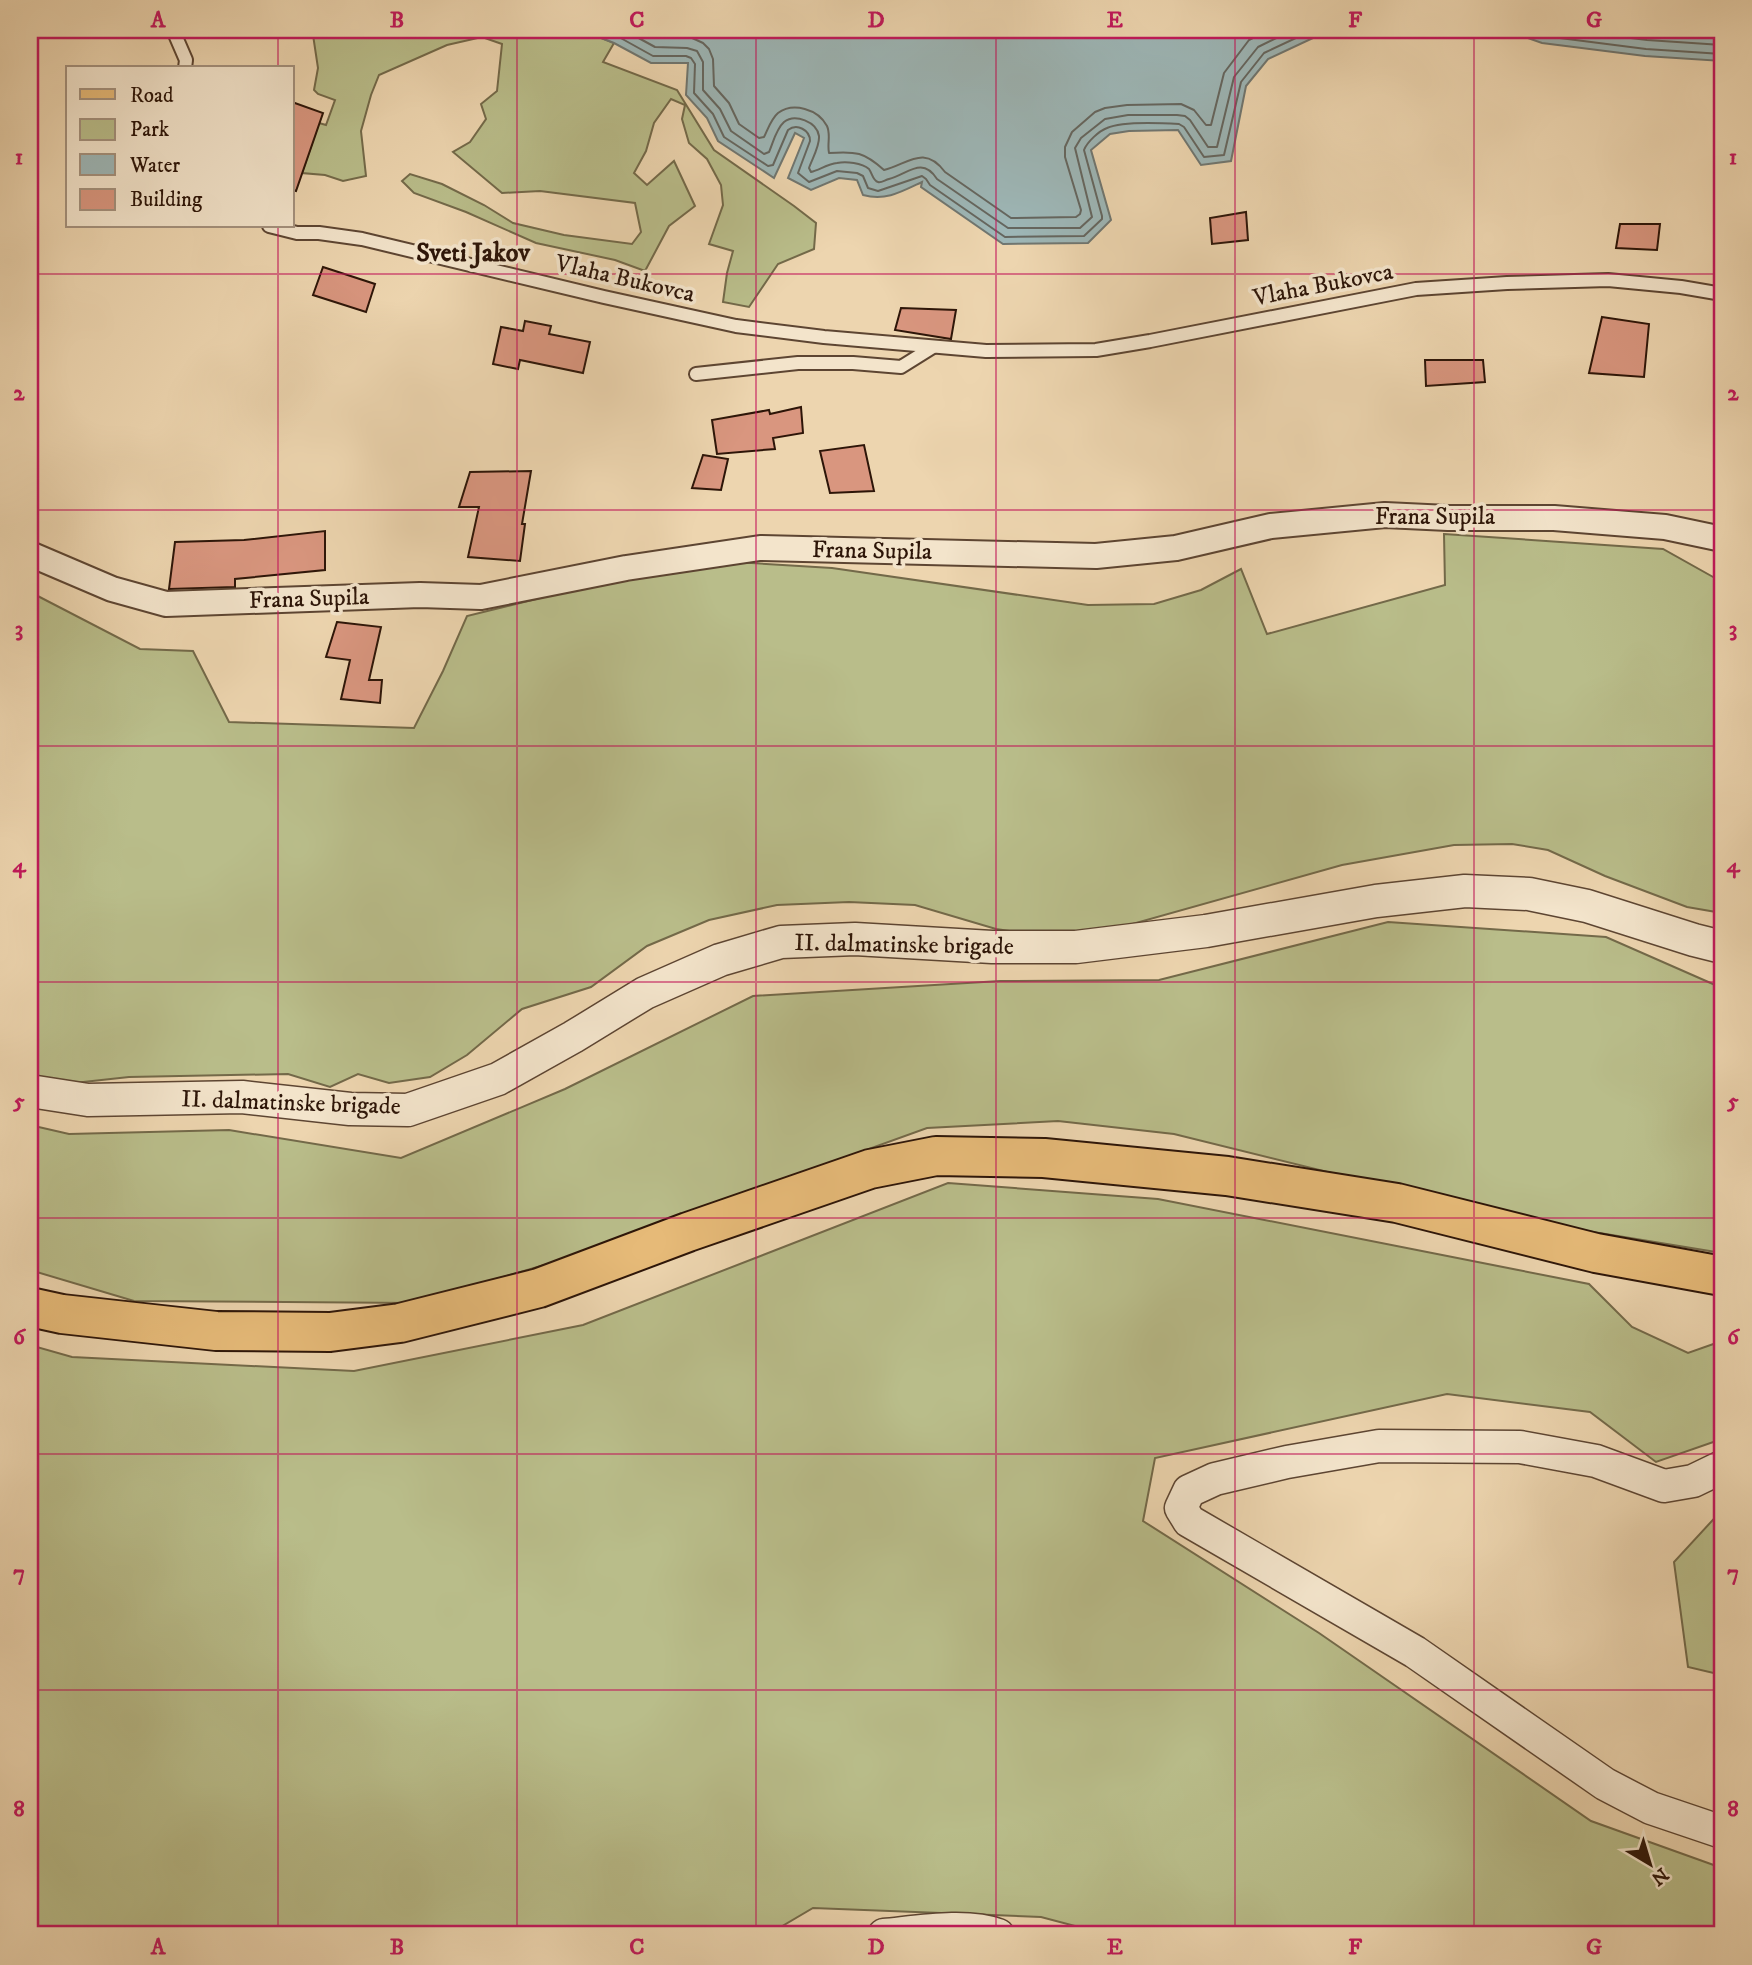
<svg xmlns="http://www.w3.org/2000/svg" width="1752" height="1965" viewBox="0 0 1752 1965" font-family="'IM FELL DW Pica',serif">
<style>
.green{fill:#b9bd8a;stroke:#736949;stroke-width:2}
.water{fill:#9db6b6;stroke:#707670;stroke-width:2}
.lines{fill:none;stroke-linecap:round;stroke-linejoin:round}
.shore{stroke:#65665f;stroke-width:2}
.building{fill:#d9967f;stroke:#2d1508;stroke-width:2}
.service-casing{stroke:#5d4532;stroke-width:16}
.minor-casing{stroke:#5d4532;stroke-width:28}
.tertiary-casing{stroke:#5d4532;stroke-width:35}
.primary-casing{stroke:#2d1508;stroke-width:42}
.service{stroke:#f3e4cb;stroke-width:12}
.minor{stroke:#f3e4cb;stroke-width:24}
.tertiary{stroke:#f3e4cb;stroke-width:32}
.primary{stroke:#e6ba78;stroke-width:38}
.grid{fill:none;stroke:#c2185b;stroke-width:2;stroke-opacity:0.55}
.labels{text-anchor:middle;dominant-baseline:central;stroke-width:7;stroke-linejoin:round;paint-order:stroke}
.street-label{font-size:24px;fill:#2d1508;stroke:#f3e4cb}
.neighbourhood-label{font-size:26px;font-weight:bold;fill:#2d1508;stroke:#f3e4cb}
.neatline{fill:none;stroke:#c2185b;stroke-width:2.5}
.grid-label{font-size:23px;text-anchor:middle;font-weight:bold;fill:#c2185b}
</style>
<rect width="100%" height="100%" fill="#edd5af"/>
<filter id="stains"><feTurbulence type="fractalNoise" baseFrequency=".00286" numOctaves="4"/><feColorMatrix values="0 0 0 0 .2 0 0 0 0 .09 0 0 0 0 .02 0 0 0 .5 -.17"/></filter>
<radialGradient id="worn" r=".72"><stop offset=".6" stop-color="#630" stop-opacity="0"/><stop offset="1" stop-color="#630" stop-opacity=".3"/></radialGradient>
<!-- green -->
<g class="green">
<path d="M 316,30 L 581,30 L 614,43 L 603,62 L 677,90 L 714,150 L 794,206 L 816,223 L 814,249 L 778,264 L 749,307 L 723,302 L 727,273 L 733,251 L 709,244 L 723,205 L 721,185 L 707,159 L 689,143 L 682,119 L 685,105 L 671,99 L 654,123 L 646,151 L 634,173 L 647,185 L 674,161 L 695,206 L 669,226 L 645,271 L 615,260 L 536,243 L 466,212 L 414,193 L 402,181 L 410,174 L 442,184 L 484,205 L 513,223 L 564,235 L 632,244 L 641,232 L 635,203 L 540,191 L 502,193 L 453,152 L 470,142 L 486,119 L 481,104 L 497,91 L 502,44 L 482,37 L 447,45 L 379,75 L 371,95 L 361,131 L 366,176 L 343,181 L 325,175 L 302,173 L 319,123 L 326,125 L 335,100 L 318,94 L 314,90 L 318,68 L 313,35 Z"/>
<path d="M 1444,534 L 1663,549 L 1722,582 L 1722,913 L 1687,907 L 1605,876 L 1548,850 L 1512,844 L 1454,845 L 1342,865 L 1079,939 L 1050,937 L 996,929 L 915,905 L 849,902 L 777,905 L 709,920 L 647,946 L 591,987 L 522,1009 L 467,1055 L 430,1077 L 389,1083 L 358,1074 L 330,1087 L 288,1074 L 129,1077 L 74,1083 L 30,1077 L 30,592 L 140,649 L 193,651 L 229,722 L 414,728 L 443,671 L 467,616 L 613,580 L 719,561 L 832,568 L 1088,605 L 1154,604 L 1201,590 L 1241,569 L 1267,634 L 1445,585 Z"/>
<path d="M 1388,922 L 1606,937 L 1722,988 L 1722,1253 L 1526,1221 L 1174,1134 L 1058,1121 L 927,1128 L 558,1261 L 414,1303 L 134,1301 L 30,1270 L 30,1125 L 69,1134 L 229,1130 L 401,1158 L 565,1089 L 753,996 L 1000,981 L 1159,980 Z"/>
<path d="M 948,1183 L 1158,1199 L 1589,1284 L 1632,1327 L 1688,1353 L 1722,1341 L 1722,1439 L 1656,1462 L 1590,1412 L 1447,1394 L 1155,1458 L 1143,1521 L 1319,1633 L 1591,1821 L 1722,1868 L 1722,1935 L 1109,1935 L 1041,1917 L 813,1908 L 767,1935 L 30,1935 L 30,1345 L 72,1357 L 354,1371 L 583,1325 Z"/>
<path d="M 1722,1510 L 1722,1675 L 1688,1667 L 1674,1562 Z"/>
</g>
<!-- water -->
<g class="water">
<path d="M 581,30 L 1330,30 L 1268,59 L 1246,86 L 1231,161 L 1201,165 L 1178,130 L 1129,131 L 1110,134 L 1091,150 L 1111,220 L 1088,243 L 1003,244 L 921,187 L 922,182 C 901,192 886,201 863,195 L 857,180 L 839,178 L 811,190 L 788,178 L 804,138 L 795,133 L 774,178 L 718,141 L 707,118 L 686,95 L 688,63 L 651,63 L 614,43 Z"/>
<path d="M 1505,30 L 1722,30 L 1722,61 L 1645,56 L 1542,43 Z"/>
</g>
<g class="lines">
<!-- shore -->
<g class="shore">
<path d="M 600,30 L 617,36 L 653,56 L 686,56 L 691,58 L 695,64 L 694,93 L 713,114 L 724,137 L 768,166 L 773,165 L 788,130 C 797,123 810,130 810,141 L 798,173 L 809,182 L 837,171 L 857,173 L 863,176 L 868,188 L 878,191 L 922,176 L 926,179 L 930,185 L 1005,237 L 1084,236 L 1102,219 L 1102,216 L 1084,150 C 1087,142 1099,131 1107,128 C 1122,121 1162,123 1179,124 L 1184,127 L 1204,157 L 1224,155 L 1241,82 L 1264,53 L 1313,30"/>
<path d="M 624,30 L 655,47 L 687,48 L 697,51 L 703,62 L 703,90 L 720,109 L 731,131 L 764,154 L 769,152 C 773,143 776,129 784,122 C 795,113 817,122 819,136 C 820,146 812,159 809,168 L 811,172 C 819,170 828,164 837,163 C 846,161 862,163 869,169 C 872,173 873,181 878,182 C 881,183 885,180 889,179 C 908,174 922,156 937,179 L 1008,228 L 1080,228 L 1092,217 L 1075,148 L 1081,138 L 1105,119 L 1128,115 L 1177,115 L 1185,116 L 1190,120 L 1208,147 L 1217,147 L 1234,77 L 1258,47 L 1293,30"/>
<path d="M 645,30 L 658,37 L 690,37 L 703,43 L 709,49 L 713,59 L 714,86 L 729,103 L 739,124 L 759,138 L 764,137 C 768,129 771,119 778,113 C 793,102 818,109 827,126 C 831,135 827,144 829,153 C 856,151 864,152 884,170 C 908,164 924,144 945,172 L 1011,218 L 1076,217 L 1080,214 L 1081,210 L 1065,157 L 1065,147 L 1072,132 L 1095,112 L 1105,108 L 1127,105 L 1181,104 L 1194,110 L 1206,125 L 1211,125 L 1224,73 L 1249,40 L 1268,30"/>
<path d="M 1526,30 L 1544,36 L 1646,49 L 1722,54"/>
<path d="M 1566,30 L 1647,40 L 1722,45"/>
<path d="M 1652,30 L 1722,35"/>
</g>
</g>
<!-- building -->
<g class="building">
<path d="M 292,102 L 323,113 L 296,191 L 292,190 Z"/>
<path d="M 1246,212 L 1248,240 L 1212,244 L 1210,218 Z"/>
<path d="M 1620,224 L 1660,224 L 1657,250 L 1616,248 Z"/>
<path d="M 323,267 L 375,284 L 366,312 L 313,295 Z"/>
<path d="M 901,308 L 956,310 L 951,339 L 895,330 Z"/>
<path d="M 1602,317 L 1649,324 L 1644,377 L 1589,373 Z"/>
<path d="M 525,321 L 551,326 L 549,334 L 590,342 L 583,373 L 520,360 L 518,369 L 493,364 L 501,327 L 523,331 Z"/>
<path d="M 1425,360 L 1483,360 L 1485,382 L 1426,386 Z"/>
<path d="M 801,407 L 803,433 L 773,438 L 775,449 L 717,454 L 712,420 L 769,410 L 770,414 Z"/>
<path d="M 864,445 L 874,491 L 830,493 L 820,451 Z"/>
<path d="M 703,455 L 728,459 L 721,490 L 692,488 Z"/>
<path d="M 531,471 L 522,524 L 525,524 L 520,561 L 468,557 L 479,507 L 459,507 L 470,472 Z"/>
<path d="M 325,531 L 325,570 L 235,579 L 235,587 L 169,589 L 175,542 L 244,540 Z"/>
<path d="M 337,622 L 381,627 L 369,680 L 382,680 L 380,703 L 341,699 L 350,660 L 326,657 Z"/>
</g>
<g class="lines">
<!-- service casing -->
<g class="service-casing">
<g id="service">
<path d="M 173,30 L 186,60 L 185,68"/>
<path d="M 269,226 L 297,233 L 319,233 L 362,239 L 604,297 L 736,326 L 824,337 L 986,351 L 1096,350 L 1150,341 L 1416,289 L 1507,283 L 1608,280 L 1681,287 L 1722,294"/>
<path d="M 696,374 L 798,363 L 853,363 L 901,367 L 933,347"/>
</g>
</g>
<!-- minor casing -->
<g class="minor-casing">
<path id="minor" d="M 30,554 L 112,589 L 166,604 L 420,595 L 481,597 L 626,568 L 760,548 L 1096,556 L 1176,548 L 1271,526 L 1385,515 L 1448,518 L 1554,518 L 1665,527 L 1722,539"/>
</g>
<!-- tertiary casing -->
<g class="tertiary-casing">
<g id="tertiary">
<path d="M 30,1091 L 88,1100 L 242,1097 L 350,1109 L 408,1110 L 498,1079 L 573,1037 L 645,993 L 720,960 L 781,942 L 855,939 L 992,947 L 1076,947 L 1206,931 L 1376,901 L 1465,891 L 1529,894 L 1587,906 L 1694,940 L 1722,947"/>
<path d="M 1722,1467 L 1693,1481 L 1664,1486 L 1596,1461 L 1520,1447 L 1379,1446 L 1287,1462 L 1215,1479 L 1189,1491 L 1181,1508 L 1189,1521 L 1415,1652 L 1605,1784 L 1651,1808 L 1722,1832"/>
<path d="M 884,1935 C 916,1932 967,1923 998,1935"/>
</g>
</g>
<!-- primary casing -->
<g class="primary-casing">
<path id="primary" d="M 30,1307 L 62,1314 L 216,1331 L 330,1332 L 400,1323 L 539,1288 L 688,1232 L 870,1169 L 936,1156 L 1044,1158 L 1227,1176 L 1397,1203 L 1596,1253 L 1722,1276"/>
</g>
<!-- service -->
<use href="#service" class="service"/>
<!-- minor -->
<use href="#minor" class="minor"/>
<!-- tertiary -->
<use href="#tertiary" class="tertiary"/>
<!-- primary -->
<use href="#primary" class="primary"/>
</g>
<!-- grid -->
<path class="grid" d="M 278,30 L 278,68M 517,30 L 517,1935M 756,30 L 756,1935M 996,30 L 996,1935M 1235,30 L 1235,1935M 1474,30 L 1474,1935M 278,226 L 278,1935M 30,274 L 1722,274M 30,510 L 1722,510M 30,746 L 1722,746M 30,982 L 1722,982M 30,1218 L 1722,1218M 30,1454 L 1722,1454M 30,1690 L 1722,1690"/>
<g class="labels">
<!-- street labels -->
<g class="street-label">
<text transform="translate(625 279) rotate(13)">Vlaha Bukovca</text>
<text transform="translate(1323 285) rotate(-11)">Vlaha Bukovca</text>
<text x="1435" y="517">Frana Supila</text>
<text transform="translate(872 551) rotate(1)">Frana Supila</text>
<text transform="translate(309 599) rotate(-2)">Frana Supila</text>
<text transform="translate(904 945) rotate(1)">II. dalmatinske brigade</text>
<text transform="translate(291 1103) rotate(2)">II. dalmatinske brigade</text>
</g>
<!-- neighbourhood labels -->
<g class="neighbourhood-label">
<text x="473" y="253">Sveti Jakov</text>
</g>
</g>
<!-- margin -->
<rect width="1752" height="1965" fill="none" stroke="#edd5af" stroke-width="77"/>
<!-- legend -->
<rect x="66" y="66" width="228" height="161" fill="#f3e4cb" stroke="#a4917d" stroke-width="2"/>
<rect x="80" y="89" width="35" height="10" fill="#e6ba78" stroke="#a4917d" stroke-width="2"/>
<text x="130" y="102" font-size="21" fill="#2d1508">Road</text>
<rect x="80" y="119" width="35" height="21" fill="#b9bd8a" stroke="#a4917d" stroke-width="2"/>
<text x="130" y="136" font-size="21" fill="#2d1508">Park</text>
<rect x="80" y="154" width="35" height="21" fill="#9db6b6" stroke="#a4917d" stroke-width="2"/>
<text x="130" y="172" font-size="21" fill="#2d1508">Water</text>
<rect x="80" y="189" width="35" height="21" fill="#d9967f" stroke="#a4917d" stroke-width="2"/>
<text x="130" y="206" font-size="21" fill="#2d1508">Building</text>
<!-- north arrow -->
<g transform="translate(1650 1864) rotate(142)" stroke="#f3e4cb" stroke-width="5" paint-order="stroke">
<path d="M0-5L12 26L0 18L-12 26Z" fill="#2d1508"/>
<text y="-10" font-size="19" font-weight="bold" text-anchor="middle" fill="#2d1508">N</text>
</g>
<rect x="38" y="38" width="1676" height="1888" class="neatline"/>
<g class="grid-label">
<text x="158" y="27">A</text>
<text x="397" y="27">B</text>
<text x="637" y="27">C</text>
<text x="876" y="27">D</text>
<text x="1115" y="27">E</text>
<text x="1355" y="27">F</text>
<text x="1594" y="27">G</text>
<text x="19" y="164">1</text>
<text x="1733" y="164">1</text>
<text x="19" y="400">2</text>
<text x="1733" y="400">2</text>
<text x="19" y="636">3</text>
<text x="1733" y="636">3</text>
<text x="19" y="872">4</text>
<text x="1733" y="872">4</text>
<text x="19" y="1108">5</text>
<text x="1733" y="1108">5</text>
<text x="19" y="1344">6</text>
<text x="1733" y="1344">6</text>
<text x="19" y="1580">7</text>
<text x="1733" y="1580">7</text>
<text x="19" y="1816">8</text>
<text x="1733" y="1816">8</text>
<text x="158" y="1954">A</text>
<text x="397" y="1954">B</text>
<text x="637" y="1954">C</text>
<text x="876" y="1954">D</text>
<text x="1115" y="1954">E</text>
<text x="1355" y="1954">F</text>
<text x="1594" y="1954">G</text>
</g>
<rect width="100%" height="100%" filter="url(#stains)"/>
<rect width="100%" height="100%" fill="url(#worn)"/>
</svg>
